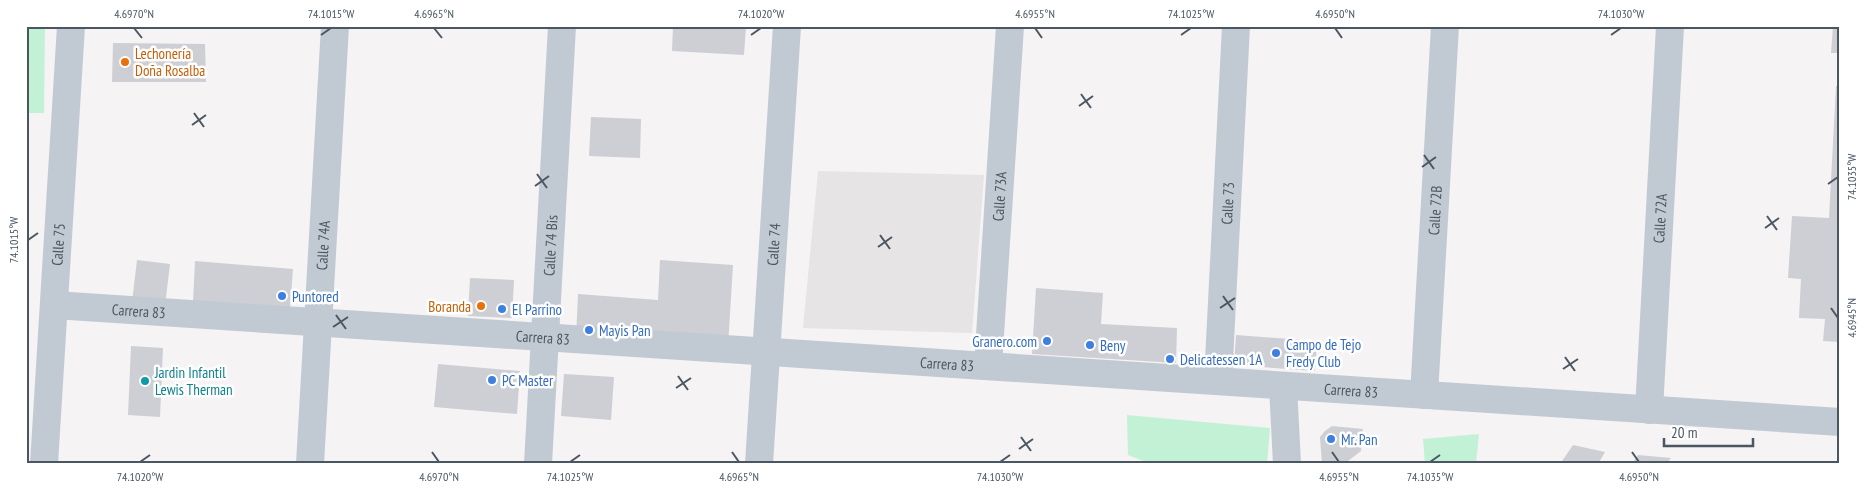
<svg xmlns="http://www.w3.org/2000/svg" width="1866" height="490" viewBox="0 0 1866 490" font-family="'PT Sans Narrow',sans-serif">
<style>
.education{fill:#e6e4e5}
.green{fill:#c3f1d5}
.building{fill:#cdcfd5}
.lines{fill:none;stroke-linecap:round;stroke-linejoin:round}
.minor{stroke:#c1cad2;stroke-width:28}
.ticks{fill:none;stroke:#4a5661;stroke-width:2}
.food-dot{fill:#e8710a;stroke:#fff;stroke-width:2}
.shop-dot{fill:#3f7fe0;stroke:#fff;stroke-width:2}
.culture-dot{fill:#0f9aa8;stroke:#fff;stroke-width:2}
.labels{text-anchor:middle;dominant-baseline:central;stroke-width:5;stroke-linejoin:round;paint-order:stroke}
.food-label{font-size:15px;fill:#c56008;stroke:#fff;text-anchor:start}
.street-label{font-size:15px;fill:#4a5661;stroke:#fff}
.shop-label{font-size:15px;fill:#366cbe;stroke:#fff;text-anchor:start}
.culture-label{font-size:15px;fill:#0d838f;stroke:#fff;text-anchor:start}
.neatline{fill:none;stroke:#4a5661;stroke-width:2}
.ticks-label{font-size:12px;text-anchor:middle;fill:#4a5661}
</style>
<rect width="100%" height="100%" fill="#f5f3f3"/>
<!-- education -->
<path class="education" d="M 818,171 L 984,175 L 972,333 L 803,328 Z"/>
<!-- green -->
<g class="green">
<path d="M 26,26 L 45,26 L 44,113 L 26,113 Z"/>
<path d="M 1127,415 L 1270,428 L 1267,464 L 1151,464 L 1128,455 Z"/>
<path d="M 1479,434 L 1476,464 L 1425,464 L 1423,439 Z"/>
</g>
<!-- building -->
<g class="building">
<path d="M 673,26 L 746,26 L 744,55 L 672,51 Z"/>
<path d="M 1833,26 L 1840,26 L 1840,53 L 1831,53 Z"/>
<path d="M 113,43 L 205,44 L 206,82 L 112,82 Z"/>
<path d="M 1836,86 L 1840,86 L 1840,342 L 1823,341 L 1825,319 L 1799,318 L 1801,279 L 1788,278 L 1792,216 L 1829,218 Z"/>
<path d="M 591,117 L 641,119 L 640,158 L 589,156 Z"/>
<path d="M 137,260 L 170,264 L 165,306 L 132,302 Z"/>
<path d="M 660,260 L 733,265 L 728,346 L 576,337 L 578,294 L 658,300 Z"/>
<path d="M 195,261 L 293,269 L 290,309 L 193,302 Z"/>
<path d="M 470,278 L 514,280 L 512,318 L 468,316 Z"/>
<path d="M 1036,288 L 1103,293 L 1101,324 L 1177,328 L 1176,363 L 1032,354 Z"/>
<path d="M 1236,335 L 1317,341 L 1315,371 L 1234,365 Z"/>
<path d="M 131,346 L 163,348 L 160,417 L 128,415 Z"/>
<path d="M 438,364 L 520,371 L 517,414 L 434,407 Z"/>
<path d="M 564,374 L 614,377 L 611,420 L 561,416 Z"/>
<path d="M 1332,426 L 1363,429 L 1361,451 L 1344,464 L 1322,464 L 1320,437 L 1325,431 Z"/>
<path d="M 1573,445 L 1605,452 L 1598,464 L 1560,464 Z"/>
<path d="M 1638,455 L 1671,458 L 1666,464 L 1632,464 Z"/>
</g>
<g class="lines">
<!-- minor -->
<g class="minor">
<path id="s1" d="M 54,305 L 1840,422"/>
<path id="s2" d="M 988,366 L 1010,26"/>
<path id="s3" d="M 1218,381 L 1236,26"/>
<path d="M 1283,386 L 1287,464"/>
<path id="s4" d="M 1424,395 L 1445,26"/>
<path id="s5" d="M 1649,410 L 1670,26"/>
<path id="s6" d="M 44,464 L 71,26"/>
<path id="s7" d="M 310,464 L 335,26"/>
<path id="s8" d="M 538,464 L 562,26"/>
<path id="s9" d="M 759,464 L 787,26"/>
</g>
</g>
<!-- ticks -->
<path class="ticks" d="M 134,28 L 142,38M 434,28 L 442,38M 1035,28 L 1042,38M 1335,28 L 1342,38M 321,35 L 331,28M 751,35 L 761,28M 1181,35 L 1191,28M 1611,35 L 1621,28M 1081,94 L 1091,108M 1079,106 L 1093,96M 194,113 L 204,127M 192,125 L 206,115M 1424,155 L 1434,169M 1422,167 L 1436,157M 537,174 L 547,188M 1828,184 L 1838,177M 535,186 L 549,176M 1767,216 L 1777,230M 1765,228 L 1779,218M 880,235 L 890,249M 28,240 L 38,233M 878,247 L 892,237M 1223,296 L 1233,310M 1220,308 L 1235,298M 1831,308 L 1838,318M 336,315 L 346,329M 333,327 L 348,317M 1565,357 L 1575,371M 1563,369 L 1578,359M 678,376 L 688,390M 676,388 L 691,378M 1021,437 L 1031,451M 1019,449 L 1033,439M 432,452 L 439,462M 732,452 L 739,462M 1332,452 L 1339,462M 1632,452 L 1639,462M 140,462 L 150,455M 570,462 L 580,455M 1000,462 L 1010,455M 1430,462 L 1440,455"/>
<!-- markers -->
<g class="food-dot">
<circle cx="125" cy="62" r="5"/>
<circle cx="481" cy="306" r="5"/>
</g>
<g class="shop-dot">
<circle cx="282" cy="296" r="5"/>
<circle cx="502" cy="309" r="5"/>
<circle cx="589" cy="330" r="5"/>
<circle cx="1047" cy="341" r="5"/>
<circle cx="1090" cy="345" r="5"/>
<circle cx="1276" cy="353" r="5"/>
<circle cx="1170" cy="359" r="5"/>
<circle cx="492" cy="380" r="5"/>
<circle cx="1331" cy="439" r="5"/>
</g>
<circle class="culture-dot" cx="145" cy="381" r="5"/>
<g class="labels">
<!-- food labels -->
<g class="food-label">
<text x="135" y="53">Lechonería<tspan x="135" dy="17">Doña Rosalba</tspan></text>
<text x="471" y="306" text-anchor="end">Boranda</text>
</g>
<!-- street labels -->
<g class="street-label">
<text stroke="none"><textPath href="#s2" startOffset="170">Calle 73A</textPath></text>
<text stroke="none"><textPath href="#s3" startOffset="178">Calle 73</textPath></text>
<text stroke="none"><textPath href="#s4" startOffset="185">Calle 72B</textPath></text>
<text stroke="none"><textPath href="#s5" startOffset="192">Calle 72A</textPath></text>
<text stroke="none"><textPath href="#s6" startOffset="220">Calle 75</textPath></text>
<text stroke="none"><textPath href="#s7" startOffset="219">Calle 74A</textPath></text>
<text stroke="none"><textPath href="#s8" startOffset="219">Calle 74 Bis</textPath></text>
<text stroke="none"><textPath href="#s9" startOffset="220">Calle 74</textPath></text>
<text stroke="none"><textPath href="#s1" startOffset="85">Carrera 83</textPath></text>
<text stroke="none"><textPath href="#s1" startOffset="490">Carrera 83</textPath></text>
<text stroke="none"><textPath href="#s1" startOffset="895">Carrera 83</textPath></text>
<text stroke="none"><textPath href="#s1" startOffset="1300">Carrera 83</textPath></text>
</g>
<!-- shop labels -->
<g class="shop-label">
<text x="292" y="296">Puntored</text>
<text x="512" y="309">El Parrino</text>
<text x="599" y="330">Mayis Pan</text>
<text x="1037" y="341" text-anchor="end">Granero.com</text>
<text x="1286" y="344">Campo de Tejo<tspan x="1286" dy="17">Fredy Club</tspan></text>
<text x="1100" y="345">Beny</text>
<text x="1180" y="359">Delicatessen 1A</text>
<text x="502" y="380">PC Master</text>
<text x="1341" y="439">Mr. Pan</text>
</g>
<!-- culture labels -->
<g class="culture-label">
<text x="155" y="372">Jardin Infantil<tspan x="155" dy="17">Lewis Therman</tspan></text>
</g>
</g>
<!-- border -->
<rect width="1866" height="490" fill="none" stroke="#ffffff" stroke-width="55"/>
<!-- scale -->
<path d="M1664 438v8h89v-8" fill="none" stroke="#4a5661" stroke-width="2.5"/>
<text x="1671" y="438" font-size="15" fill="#4a5661" stroke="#ffffff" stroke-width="4" paint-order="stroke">20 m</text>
<rect x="28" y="28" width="1810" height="434" class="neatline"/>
<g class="ticks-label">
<text x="134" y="18">4.6970°N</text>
<text x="331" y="18">74.1015°W</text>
<text x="434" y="18">4.6965°N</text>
<text x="761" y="18">74.1020°W</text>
<text x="1035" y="18">4.6955°N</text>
<text x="1191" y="18">74.1025°W</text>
<text x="1335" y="18">4.6950°N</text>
<text x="1621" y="18">74.1030°W</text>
<text transform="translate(1852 177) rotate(-90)" y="4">74.1035°W</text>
<text transform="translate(14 240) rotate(-90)" y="4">74.1015°W</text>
<text transform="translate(1852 318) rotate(-90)" y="4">4.6945°N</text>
<text x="140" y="481">74.1020°W</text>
<text x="439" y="481">4.6970°N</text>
<text x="570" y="481">74.1025°W</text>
<text x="739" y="481">4.6965°N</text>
<text x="1000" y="481">74.1030°W</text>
<text x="1339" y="481">4.6955°N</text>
<text x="1430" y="481">74.1035°W</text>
<text x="1639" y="481">4.6950°N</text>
</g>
</svg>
